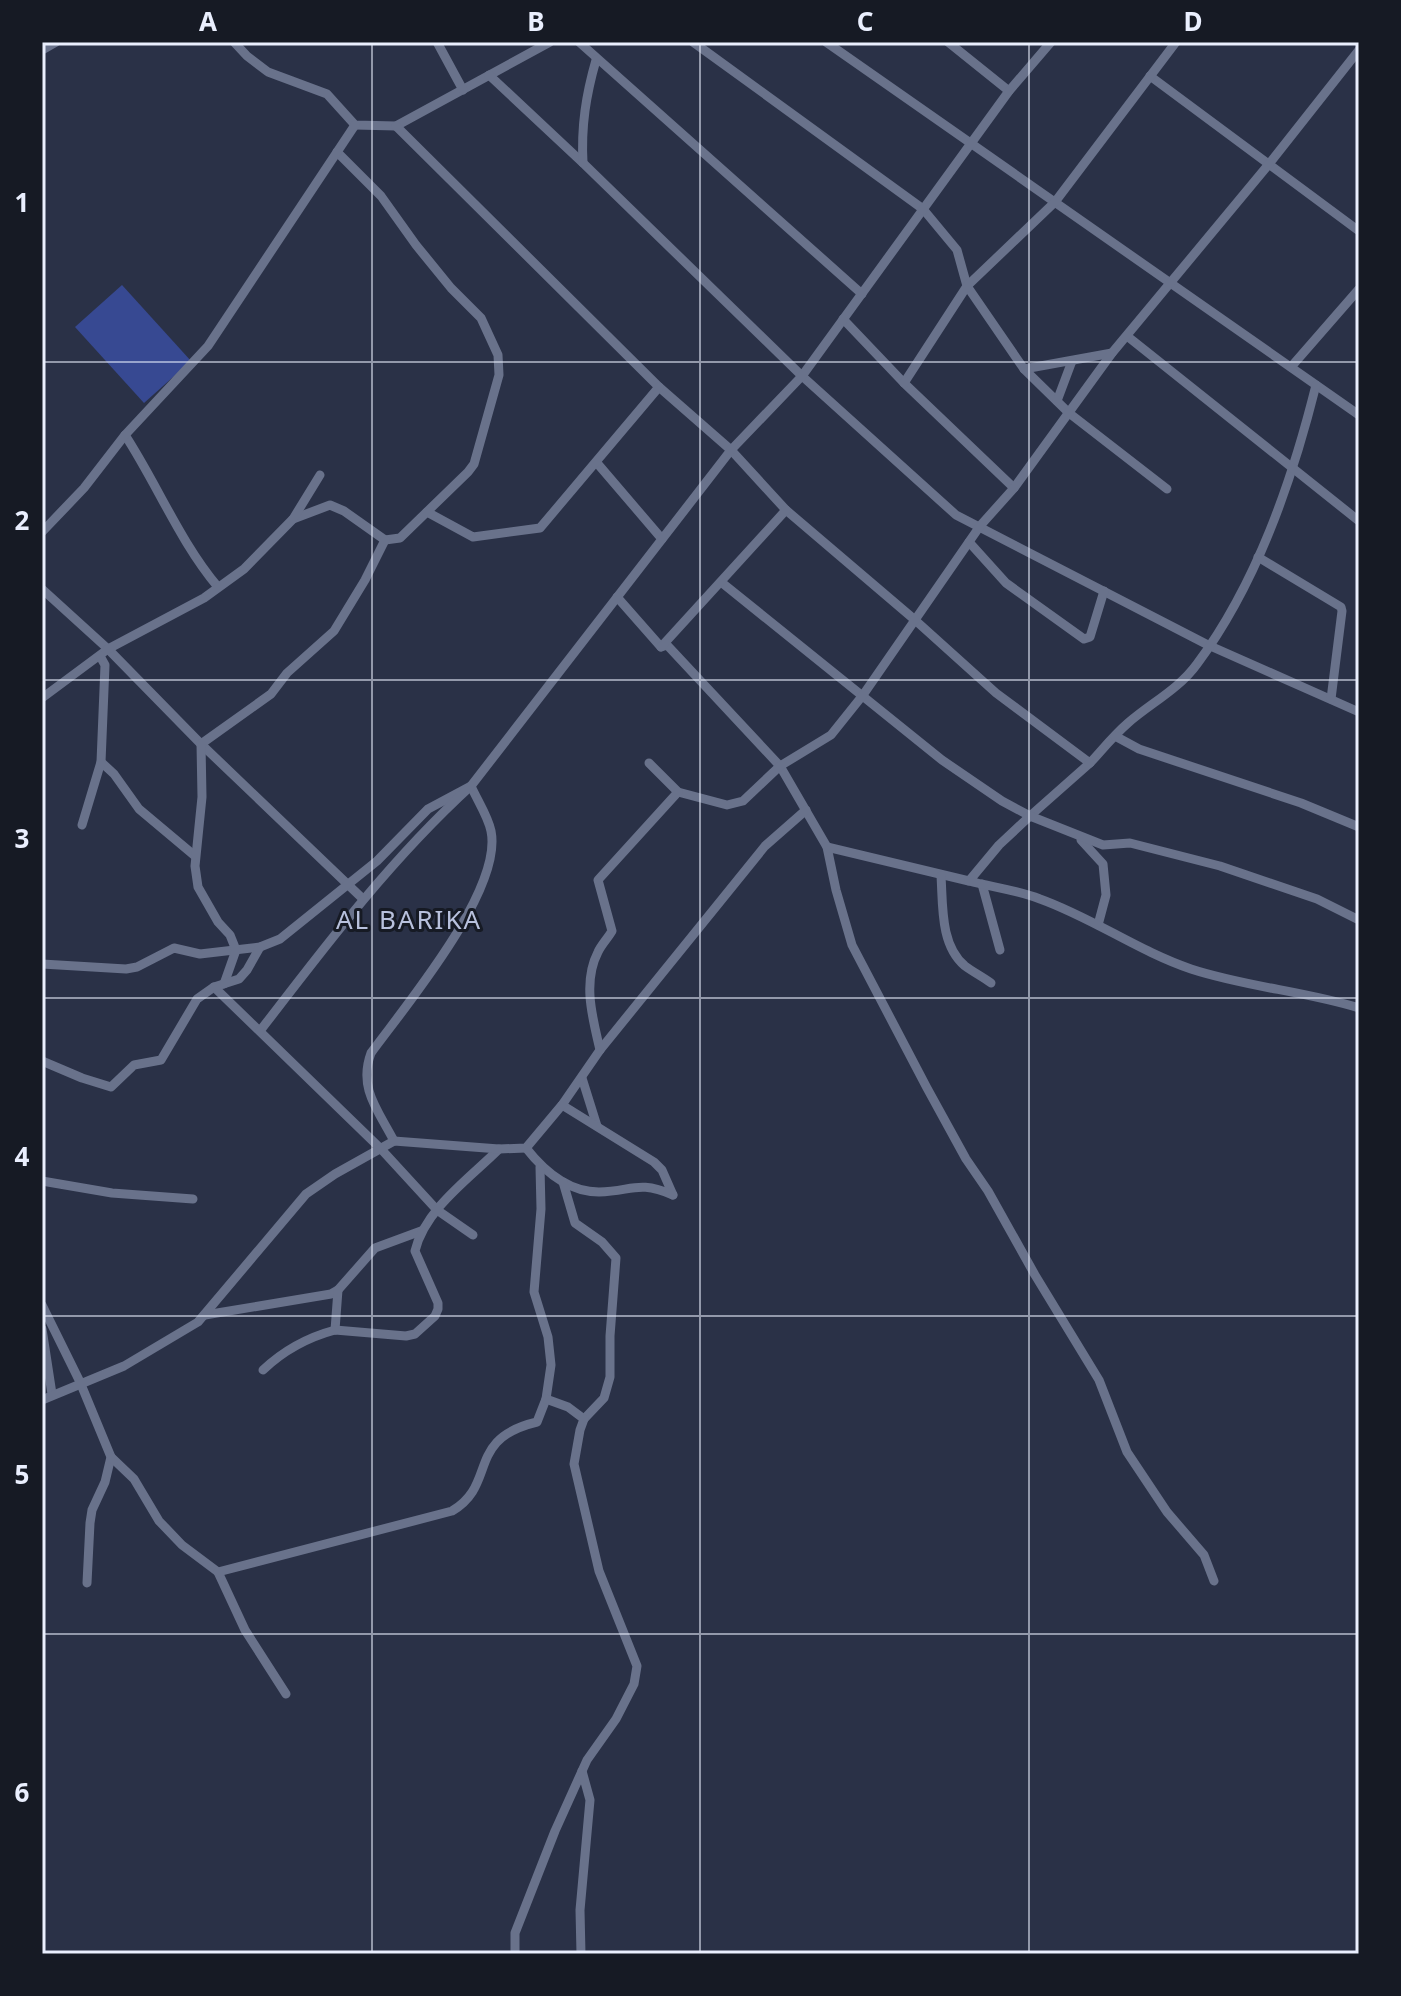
<svg xmlns="http://www.w3.org/2000/svg" width="1401" height="1996" viewBox="0 0 1401 1996" font-family="'Noto Sans',sans-serif">
<style>
.green{fill:#374992}
.lines{fill:none;stroke-linecap:round;stroke-linejoin:round}
.minor{stroke:#69728b;stroke-width:9}
.grid{fill:none;stroke:#eaeffe;stroke-width:2;stroke-opacity:0.55}
.labels{text-anchor:middle;dominant-baseline:central;stroke-width:6;stroke-linejoin:round;paint-order:stroke}
.neighbourhood-label{font-size:26px;letter-spacing:2px;fill:#b8c1dd;stroke:#161a24}
.neatline{fill:none;stroke:#eaeffe;stroke-width:3}
.grid-label{font-size:26px;text-anchor:middle;font-weight:bold;fill:#eaeffe}
</style>
<rect width="100%" height="100%" fill="#2a3147"/>
<!-- green -->
<path class="green" d="M 122,285 L 191,361 L 144,403 L 75,327 Z"/>
<g class="lines">
<!-- minor -->
<g class="minor">
<path d="M 234,42 L 247,56 L 268,72 L 327,94 L 355,125 L 396,126 L 550,42"/>
<path d="M 437,42 L 463,90"/>
<path d="M 579,42 L 862,294"/>
<path d="M 693,42 L 923,209 L 957,250 L 967,286 L 1024,369 L 1069,413 L 1167,489"/>
<path d="M 826,42 L 1359,415"/>
<path d="M 948,42 L 1009,91"/>
<path d="M 42,50 L 56,42"/>
<path d="M 489,75 L 583,163 L 802,376 L 956,515 L 1208,645 L 1359,712"/>
<path d="M 1150,76 L 1359,231"/>
<path d="M 396,126 L 659,387 L 731,450 L 786,510 L 915,620 L 996,693 L 1090,763 C 1102,750 1114,735 1128,723 C 1151,703 1179,689 1197,664 C 1257,583 1292,481 1316,385"/>
<path d="M 583,163 C 581,126 586,95 596,60"/>
<path d="M 843,319 L 904,383 L 1014,488"/>
<path d="M 1127,336 L 1359,521"/>
<path d="M 1291,367 L 1359,289"/>
<path d="M 1024,369 L 1112,353"/>
<path d="M 904,383 L 967,286 L 1055,202 L 1176,42"/>
<path d="M 1057,401 L 1072,361"/>
<path d="M 125,435 C 157,484 180,542 218,587"/>
<path d="M 597,463 L 662,539"/>
<path d="M 427,512 L 473,537 L 540,528 L 659,387"/>
<path d="M 293,519 L 330,505 L 344,511 L 385,540 L 400,538 L 468,472 L 474,464 L 499,375 L 498,355 L 481,318 L 451,288 L 416,245 L 381,196 L 337,152"/>
<path d="M 42,532 L 84,488 L 125,435 L 208,346 L 355,125"/>
<path d="M 969,542 L 1006,583 L 1084,639 L 1090,637 L 1104,591"/>
<path d="M 1258,557 L 1341,607 L 1342,611 L 1331,699"/>
<path d="M 721,582 L 942,760 L 1002,801 L 1030,816 L 1090,763"/>
<path d="M 42,589 L 108,649 L 201,744 L 363,899"/>
<path d="M 617,597 L 661,647 L 667,645 L 780,766 L 827,847 L 836,890 L 852,945 L 927,1088 L 966,1159 L 988,1191 L 1035,1275 L 1099,1380 L 1127,1452 L 1167,1512 L 1204,1555 L 1214,1581"/>
<path d="M 661,647 L 786,510"/>
<path d="M 42,698 L 108,649 L 204,598 L 244,569 L 293,519 L 320,475"/>
<path d="M 1115,736 L 1139,749 L 1301,803 L 1359,827"/>
<path d="M 101,762 L 114,774 L 139,809 L 195,856"/>
<path d="M 649,763 L 678,792 L 727,805 L 743,801 L 780,766 L 831,735 L 863,695 L 980,526 L 1014,488 L 1112,353 L 1269,164 L 1359,50"/>
<path d="M 82,825 L 101,762 L 105,665 L 100,656"/>
<path d="M 1081,840 L 1103,864 L 1106,895 L 1098,925"/>
<path d="M 827,847 L 969,881"/>
<path d="M 941,876 C 943,905 940,945 965,966 C 973,972 983,977 991,983"/>
<path d="M 982,884 L 1000,950"/>
<path d="M 1359,920 L 1317,899 L 1220,866 L 1130,843 L 1103,845 L 1030,816 L 999,845 L 969,881 C 992,887 1017,890 1040,899 C 1093,918 1138,951 1191,969 C 1246,987 1304,991 1359,1008"/>
<path d="M 42,964 L 126,969 L 137,967 L 174,948 L 200,954 L 260,947 L 280,939 L 377,861 L 428,809 L 471,786 C 477,800 488,816 491,831 C 503,890 406,1005 371,1053 C 358,1088 378,1110 394,1141"/>
<path d="M 224,984 L 236,950 L 230,935 L 218,922 L 198,887 L 195,866 L 202,797 L 201,744 L 271,694 L 287,673 L 334,631 L 365,580 L 385,540"/>
<path d="M 214,987 L 381,1149 L 437,1210 L 473,1235"/>
<path d="M 260,1031 C 326,945 391,859 471,786 L 731,450 L 802,376 L 1009,91 L 1051,42"/>
<path d="M 600,1050 C 593,1019 582,983 598,952 C 601,945 608,938 612,931 L 598,880 L 678,792"/>
<path d="M 42,1061 L 82,1078 L 111,1087 L 134,1065 L 161,1060 L 197,999 L 214,987 L 239,979 L 247,970 L 260,947"/>
<path d="M 582,1078 L 597,1126"/>
<path d="M 562,1105 L 654,1162 L 662,1170 L 673,1195"/>
<path d="M 526,1148 C 544,1171 568,1192 599,1192 C 633,1191 638,1180 673,1195"/>
<path d="M 42,1181 L 112,1193 L 193,1199"/>
<path d="M 563,1182 L 575,1223 L 602,1242 L 616,1258 L 610,1336 L 610,1377 L 604,1398 L 584,1419"/>
<path d="M 42,1305 L 80,1382 L 111,1457 L 105,1482 L 92,1510 L 90,1523 L 87,1583"/>
<path d="M 205,1315 L 331,1294 L 338,1290 L 375,1248 L 421,1231"/>
<path d="M 42,1329 L 52,1394"/>
<path d="M 335,1330 L 338,1290"/>
<path d="M 263,1370 C 283,1351 309,1337 335,1330 L 406,1336 L 415,1334 L 435,1316 L 438,1309 L 438,1303 L 415,1251 C 425,1209 470,1178 499,1149"/>
<path d="M 42,1400 L 124,1366 L 198,1322 L 306,1194 L 335,1174 L 394,1141 L 499,1149 L 526,1148 L 562,1105 L 600,1050 L 765,846 L 806,810"/>
<path d="M 111,1457 L 134,1479 L 159,1521 L 182,1545 L 218,1572 L 245,1630 L 286,1694"/>
<path d="M 218,1572 L 452,1511 C 498,1484 465,1439 537,1422 L 546,1399 L 551,1365 L 548,1337 L 534,1292 L 541,1209 L 540,1167"/>
<path d="M 515,1954 L 515,1933 L 555,1831 L 587,1760 L 616,1719 L 634,1684 L 637,1666 L 599,1571 L 574,1464 L 580,1430 L 584,1419 L 568,1407 L 546,1399"/>
<path d="M 581,1954 L 580,1910 L 590,1800 L 582,1771"/>
</g>
</g>
<!-- grid -->
<path class="grid" d="M 372,42 L 372,1954M 700,42 L 700,1954M 1029,42 L 1029,1954M 42,362 L 1359,362M 42,680 L 1359,680M 42,998 L 1359,998M 42,1316 L 1359,1316M 42,1634 L 1359,1634"/>
<g class="labels">
<!-- neighbourhood labels -->
<g class="neighbourhood-label">
<text x="409" y="919">AL BARIKA</text>
</g>
</g>
<!-- border -->
<rect width="1401" height="1996" fill="none" stroke="#161a24" stroke-width="88"/>
<rect x="44" y="44" width="1313" height="1908" class="neatline"/>
<g class="grid-label">
<text x="208" y="31">A</text>
<text x="536" y="31">B</text>
<text x="865" y="31">C</text>
<text x="1193" y="31">D</text>
<text x="22" y="212">1</text>
<text x="22" y="530">2</text>
<text x="22" y="848">3</text>
<text x="22" y="1166">4</text>
<text x="22" y="1484">5</text>
<text x="22" y="1802">6</text>
</g>
</svg>
